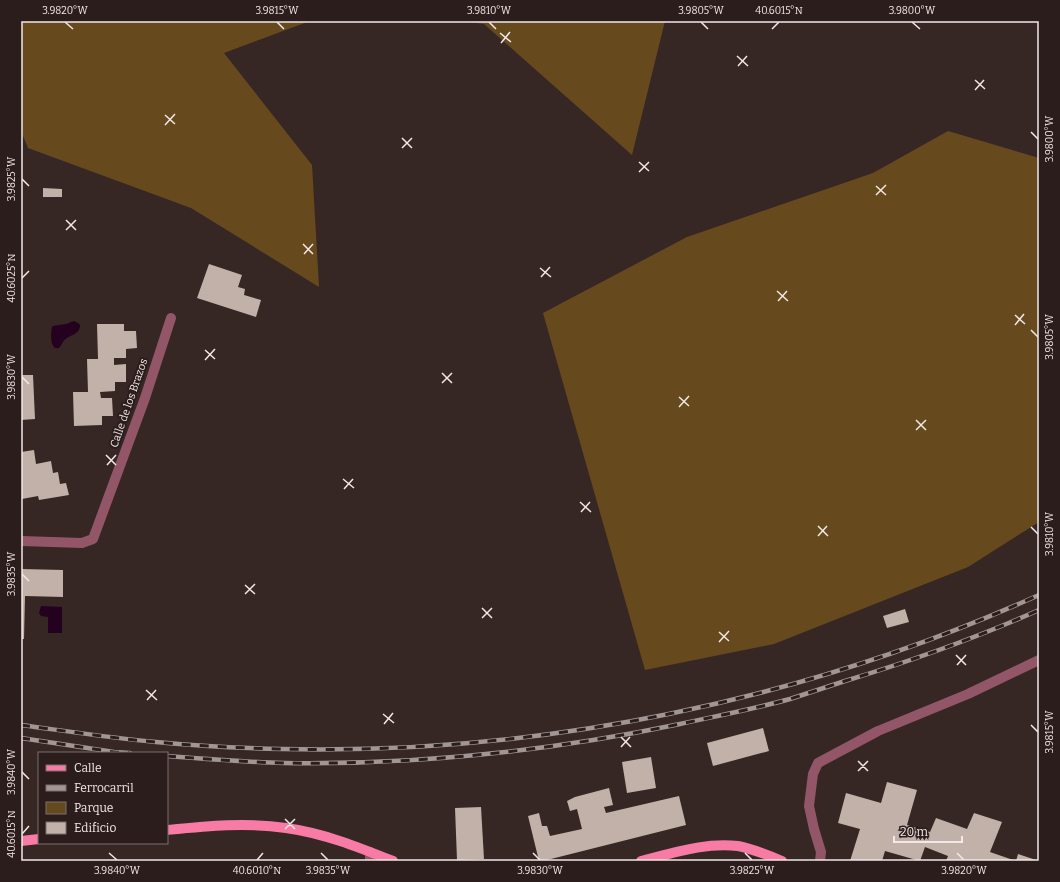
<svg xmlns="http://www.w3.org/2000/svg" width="1060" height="882" viewBox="0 0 1060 882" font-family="Bitter,serif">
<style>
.green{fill:#664a1e}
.water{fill:#24011e}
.building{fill:#c2b1a8}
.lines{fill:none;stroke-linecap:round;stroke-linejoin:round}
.minor{stroke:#925668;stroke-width:10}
.major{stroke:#f77ba5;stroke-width:10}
.rail-casing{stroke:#a29695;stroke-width:4.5}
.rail{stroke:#2b1d1c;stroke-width:3;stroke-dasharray:9;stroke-linecap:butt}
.ticks{fill:none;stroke:#f2e8e7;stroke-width:1.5}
.labels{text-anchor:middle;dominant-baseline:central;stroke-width:4;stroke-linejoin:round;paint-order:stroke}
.street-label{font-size:11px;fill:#f2e8e7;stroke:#2b1d1c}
.neatline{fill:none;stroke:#f2e8e7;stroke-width:1.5}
.ticks-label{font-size:10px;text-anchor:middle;fill:#f2e8e7}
</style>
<rect width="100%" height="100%" fill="#362725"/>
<!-- green -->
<g class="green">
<path d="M 21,21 L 310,21 L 224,53 L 312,165 L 319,287 L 191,208 L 28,148 L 21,131 Z"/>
<path d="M 461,21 L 665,21 L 632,155 L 484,24 Z"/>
<path d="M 948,131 L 1039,158 L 1039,522 L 968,567 L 774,644 L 645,670 L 543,313 L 687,237 L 873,173 Z"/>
</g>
<!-- water -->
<g class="water">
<path d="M 74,321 L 78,323 L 80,325 C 80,336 68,334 63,342 C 61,345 60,349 56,348 C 50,347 51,332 52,327 L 53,326 L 66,324 Z"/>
<path d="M 41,606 L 62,607 L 62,633 L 48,633 L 48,617 L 41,616 L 39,613 Z"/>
</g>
<!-- building -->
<g class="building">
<path d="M 43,188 L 62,189 L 62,197 L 43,197 Z"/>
<path d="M 209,264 L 242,275 L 238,287 L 245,289 L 244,295 L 261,300 L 256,317 L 197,298 Z"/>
<path d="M 97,324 L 124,324 L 124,331 L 136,331 L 137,348 L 126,349 L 126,358 L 114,358 L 114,365 L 126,364 L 126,382 L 115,382 L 115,391 L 100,392 L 101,398 L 112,398 L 113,416 L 102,416 L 102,425 L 74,426 L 73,392 L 88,392 L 87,359 L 98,359 Z"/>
<path d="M 21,375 L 33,375 L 35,419 L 21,420 Z"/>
<path d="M 34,450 L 36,464 L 51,461 L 53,473 L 58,472 L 60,484 L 66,483 L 69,495 L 39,500 L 38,496 L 22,499 L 21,492 L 21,452 Z"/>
<path d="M 21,569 L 63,570 L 63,597 L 25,596 L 24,639 L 21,639 Z"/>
<path d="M 905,609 L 909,622 L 887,628 L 883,616 Z"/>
<path d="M 763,728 L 769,751 L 713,766 L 707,743 Z"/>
<path d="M 651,757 L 656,788 L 627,793 L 622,762 Z"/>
<path d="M 887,782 L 917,790 L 907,825 L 930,832 L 936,818 L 967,829 L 974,813 L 1002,822 L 990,852 L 1016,861 L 1018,854 L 1039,861 L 946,861 L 948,856 L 925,847 L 920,861 L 885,851 L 882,861 L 850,861 L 860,829 L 838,823 L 846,793 L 881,803 Z"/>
<path d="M 609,788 L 613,805 L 604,807 L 606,813 L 679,796 L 686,825 L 543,861 L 539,861 L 528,816 L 539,813 L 542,826 L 547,826 L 550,836 L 582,829 L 577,809 L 570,811 L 567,801 L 575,797 Z"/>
<path d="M 481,807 L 484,859 L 457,860 L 455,808 Z"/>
</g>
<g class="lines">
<!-- minor -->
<g class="minor">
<path d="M 21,541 L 82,543 L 93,539 L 145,398 L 171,318"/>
<path d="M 370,861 L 370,852"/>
<path d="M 820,861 L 821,852 L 814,829 L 809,806 L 813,774 L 818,763 L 878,731 L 968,694 L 1039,660"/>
</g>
<!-- major -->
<g class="major">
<path d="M 167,830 C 207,826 246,822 286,828 C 323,833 358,847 393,861"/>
<path d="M 21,841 L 39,839"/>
<path d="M 641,861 C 673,853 706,842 738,846 C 753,849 768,855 782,861"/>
</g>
<!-- rail casing -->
<g class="rail-casing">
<g id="rail">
<path d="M 21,725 C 66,731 111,738 156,742 C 197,746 239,748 281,749 C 540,755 803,701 1039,595"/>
<path d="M 21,738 L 114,752 L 130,753"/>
<path d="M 167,756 C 206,759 245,762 284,763 C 417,765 550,751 680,724 C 717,716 754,709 790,699 C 808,693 827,687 845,681 C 911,661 976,638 1039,610"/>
</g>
</g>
<!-- rail -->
<use href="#rail" class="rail"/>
</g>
<!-- ticks -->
<path class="ticks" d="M 65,22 L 73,29M 277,22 L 284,29M 489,22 L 496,29M 701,22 L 708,29M 912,22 L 920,29M 772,29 L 779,22M 500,33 L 511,42M 501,43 L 510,32M 737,56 L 748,66M 738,66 L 747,56M 975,80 L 985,89M 975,90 L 984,80M 165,115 L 175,124M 165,125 L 175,114M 1031,132 L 1038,139M 402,138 L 412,148M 402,148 L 412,138M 639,162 L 649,171M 639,172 L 649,162M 22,179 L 29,186M 876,186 L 886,195M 876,195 L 886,185M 66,220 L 76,230M 66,230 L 76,220M 303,244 L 313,254M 304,254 L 313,244M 540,268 L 551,277M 541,277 L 550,267M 22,278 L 29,271M 777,291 L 788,301M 778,301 L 787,291M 1015,315 L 1025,324M 1015,325 L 1024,314M 1031,330 L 1038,337M 205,350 L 215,359M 205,360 L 215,349M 442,373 L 452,383M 22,377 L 29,384M 442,383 L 452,373M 679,397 L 689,406M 679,407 L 689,396M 916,420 L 926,430M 916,430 L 926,420M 106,455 L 116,465M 107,465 L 116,455M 343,479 L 354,488M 344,489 L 353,479M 580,502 L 591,512M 581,512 L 590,502M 818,526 L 828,536M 1031,527 L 1038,534M 818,536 L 827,526M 22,574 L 29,581M 245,585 L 255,594M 245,594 L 255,584M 482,608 L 492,618M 482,618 L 492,608M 719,632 L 729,641M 719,642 L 729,631M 956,655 L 966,665M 957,665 L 966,655M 146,690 L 157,700M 147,700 L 156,690M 383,714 L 394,723M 384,724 L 393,713M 1031,725 L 1038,732M 621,737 L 631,747M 621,747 L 630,737M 858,761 L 868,771M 858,771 L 868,761M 22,772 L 29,779M 285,819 L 295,829M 285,829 L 295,819M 22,834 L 29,826M 109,853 L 117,860M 321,853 L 328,860M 533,853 L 540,860M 745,853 L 752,860M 957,853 L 964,860M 257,860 L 263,853"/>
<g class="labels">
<!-- street labels -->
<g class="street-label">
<text transform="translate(129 403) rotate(-71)">Calle de los Brazos</text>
</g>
</g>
<!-- border -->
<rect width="1060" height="882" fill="none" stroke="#2b1d1c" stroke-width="44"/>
<!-- legend -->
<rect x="38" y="752" width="130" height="92" fill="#2b1d1c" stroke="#7b6e6d"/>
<rect x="46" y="765" width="20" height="6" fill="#f77ba5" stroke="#7b6e6d"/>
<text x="74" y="772" font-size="12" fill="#f2e8e7">Calle</text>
<rect x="46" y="785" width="20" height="6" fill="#a29695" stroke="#7b6e6d"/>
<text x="74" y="792" font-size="12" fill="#f2e8e7">Ferrocarril</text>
<rect x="46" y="802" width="20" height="12" fill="#664a1e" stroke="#7b6e6d"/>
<text x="74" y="812" font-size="12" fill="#f2e8e7">Parque</text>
<rect x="46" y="822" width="20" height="12" fill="#c2b1a8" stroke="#7b6e6d"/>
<text x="74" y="832" font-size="12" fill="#f2e8e7">Edificio</text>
<!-- scale -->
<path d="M894 836v6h68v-6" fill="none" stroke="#f2e8e7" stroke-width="2"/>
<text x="900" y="836" font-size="12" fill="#f2e8e7" stroke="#2b1d1c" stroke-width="3" paint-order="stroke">20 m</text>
<rect x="22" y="22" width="1016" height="838" class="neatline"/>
<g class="ticks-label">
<text x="65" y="14">3.9820°W</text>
<text x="277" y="14">3.9815°W</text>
<text x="489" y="14">3.9810°W</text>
<text x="701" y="14">3.9805°W</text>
<text x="779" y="14">40.6015°N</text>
<text x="912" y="14">3.9800°W</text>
<text transform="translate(1049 139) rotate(-90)" y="4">3.9800°W</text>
<text transform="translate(11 179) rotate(-90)" y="4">3.9825°W</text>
<text transform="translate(11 278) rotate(-90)" y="4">40.6025°N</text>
<text transform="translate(1049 337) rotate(-90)" y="4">3.9805°W</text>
<text transform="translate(11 377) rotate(-90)" y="4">3.9830°W</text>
<text transform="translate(1049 534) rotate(-90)" y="4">3.9810°W</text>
<text transform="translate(11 574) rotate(-90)" y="4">3.9835°W</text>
<text transform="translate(1049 732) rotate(-90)" y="4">3.9815°W</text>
<text transform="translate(11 772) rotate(-90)" y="4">3.9840°W</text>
<text transform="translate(11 834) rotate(-90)" y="4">40.6015°N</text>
<text x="117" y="874">3.9840°W</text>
<text x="257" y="874">40.6010°N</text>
<text x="328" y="874">3.9835°W</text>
<text x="540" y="874">3.9830°W</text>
<text x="752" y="874">3.9825°W</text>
<text x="964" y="874">3.9820°W</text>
</g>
</svg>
